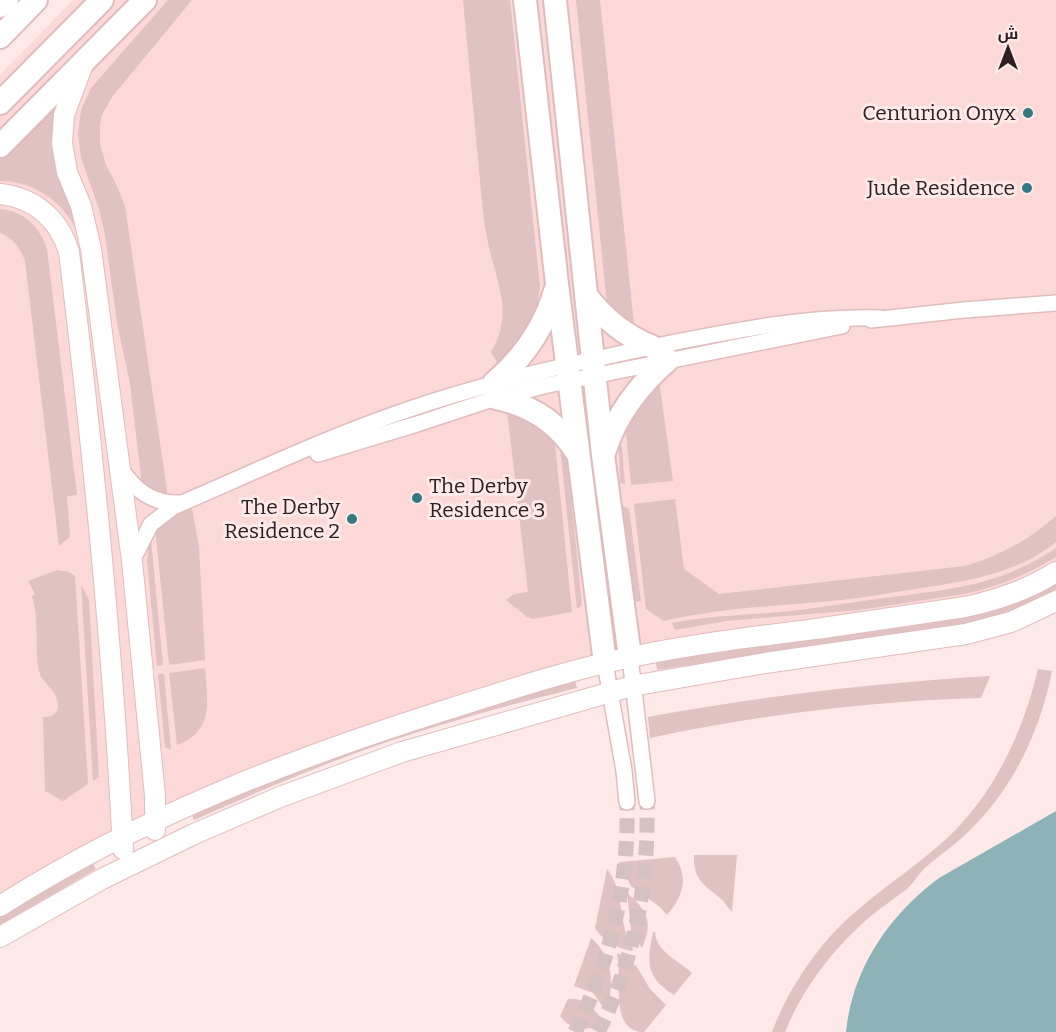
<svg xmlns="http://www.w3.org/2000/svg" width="1056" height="1032" viewBox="0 0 1056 1032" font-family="Bitter,Cairo,serif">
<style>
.built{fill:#fcd8d7}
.green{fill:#dfc2c1}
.water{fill:#8db3b9}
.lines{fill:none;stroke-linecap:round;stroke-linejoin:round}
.street-tunnel{stroke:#d4c1c0;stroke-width:15;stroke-dasharray:15 8;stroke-linecap:butt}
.street-casing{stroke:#e0bdbc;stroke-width:18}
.secondary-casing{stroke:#e0bdbc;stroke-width:22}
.primary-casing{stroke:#e0bdbc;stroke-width:26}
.street{stroke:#fff;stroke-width:15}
.secondary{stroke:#fff;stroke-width:20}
.primary{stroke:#fff;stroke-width:22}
.poi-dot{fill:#317983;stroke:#fee9e8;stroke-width:2}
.labels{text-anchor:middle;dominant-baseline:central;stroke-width:6;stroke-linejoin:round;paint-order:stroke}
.poi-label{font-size:21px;fill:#2d2020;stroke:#fee9e8;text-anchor:end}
</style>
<rect width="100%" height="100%" fill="#fee9e8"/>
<!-- built -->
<path class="built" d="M 73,0 L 1056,0 L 1056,566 L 1019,589 L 781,633 L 406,716 L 0,898 L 0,75 Z"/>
<!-- green -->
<g class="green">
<path d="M 168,0 L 192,0 L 112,97 L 102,115 L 100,125 L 100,145 L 106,165 L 116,184 L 125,206 L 168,497 L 142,486 L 130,383 L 117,323 L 105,235 L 99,209 L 81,158 L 78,134 L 81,110 L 91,88 Z"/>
<path d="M 463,0 L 510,0 L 540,287 L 535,322 L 500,368 L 491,352 C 510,318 502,297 493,262 C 488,246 485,229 483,212 Z"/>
<path d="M 576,0 L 600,0 L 634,324 L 626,327 L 607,305 Z"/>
<path d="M 54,103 L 56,104 L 52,130 L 52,143 L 80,228 L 76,229 C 61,200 33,181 0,181 L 0,159 Z"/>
<path d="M 0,209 C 24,211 40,227 47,249 L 77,495 L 67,496 L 70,537 L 59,546 L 25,261 C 20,247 13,238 0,233 Z"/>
<path d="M 659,380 L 673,481 L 631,485 L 625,424 Z"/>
<path d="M 507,410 L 554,434 L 572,612 L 533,619 L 527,617 L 506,600 L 514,594 L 528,592 Z"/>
<path d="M 621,446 L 622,447 L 625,484 L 620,483 L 619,447 Z"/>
<path d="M 560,447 L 565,453 L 568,467 L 582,605 L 577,609 Z"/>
<path d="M 675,499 L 684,569 L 719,594 L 965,566 C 999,556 1029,540 1056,516 L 1056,542 C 1014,576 961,582 909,590 C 887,593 864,598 841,600 C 782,606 723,607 664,621 L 646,609 L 634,504 Z"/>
<path d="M 622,505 L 629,509 L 641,601 L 633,602 Z"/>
<path d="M 192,508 L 199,547 L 205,660 L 169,665 L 155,527 L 182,511 Z"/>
<path d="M 149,540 L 151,540 L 163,665 L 157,666 L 147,561 Z"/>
<path d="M 1056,548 L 1056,557 C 1027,575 997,587 964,594 L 859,610 L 726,621 L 675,630 L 672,623 C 712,615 751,615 791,611 C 827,607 864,600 900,596 C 960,588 1004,583 1056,548 Z"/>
<path d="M 57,570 L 69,572 L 75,576 L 88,784 L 63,801 L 45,791 L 43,717 C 49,717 56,716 58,708 C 60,691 41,683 39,671 C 34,646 40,622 32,596 L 35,594 L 28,581 Z"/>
<path d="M 1056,582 L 1056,589 C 1030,604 1003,614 974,622 L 657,670 L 656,662 L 785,641 Z"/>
<path d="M 81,584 L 89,600 L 99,777 L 93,781 Z"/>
<path d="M 205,668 C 207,701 215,731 177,745 L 169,673 Z"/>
<path d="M 1038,669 L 1052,671 C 1040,732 1013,789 967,833 C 954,846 938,856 925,868 C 918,874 914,883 907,889 C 895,898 883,906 871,916 C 834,947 803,988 785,1032 L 772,1032 C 787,992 813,952 844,922 C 875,893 911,870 943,842 C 993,797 1023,733 1038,669 Z"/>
<path d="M 158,674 L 164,674 L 171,750 L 165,747 Z"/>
<path d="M 990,676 L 981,698 C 869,701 759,715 650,738 L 648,717 C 761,696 875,683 990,676 Z"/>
<path d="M 575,681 L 577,688 C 512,704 448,722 384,743 C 320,765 257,792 194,820 L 192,814 L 316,761 L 510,698 Z"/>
<path d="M 694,855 L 737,855 L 732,912 C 728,908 725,902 720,898 C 703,884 693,879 694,855 Z"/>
<path d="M 675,857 C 689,878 683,897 667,915 L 660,907 L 631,886 L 619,864 L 620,862 Z"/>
<path d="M 93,864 L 96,869 L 0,925 L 0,916 Z"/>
<path d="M 607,869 C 626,893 617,923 633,949 L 632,951 C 616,948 604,942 595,928 Z"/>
<path d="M 627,893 C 648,911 653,922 642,948 L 631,931 Z"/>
<path d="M 653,932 L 655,932 C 656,952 678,960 692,973 L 674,995 C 645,977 647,962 653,932 Z"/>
<path d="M 591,938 C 613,956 615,985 606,1011 L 593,993 L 574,986 Z"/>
<path d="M 618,953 L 637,967 L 650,989 L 666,1005 L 644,1032 C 608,1032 623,976 617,955 Z"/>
<path d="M 568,999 C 587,997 595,1010 606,1025 C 587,1030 572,1032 560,1016 Z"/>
</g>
<!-- water -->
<path class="water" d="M 1056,811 L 1056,1032 L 846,1032 C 852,969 889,915 939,878 Z"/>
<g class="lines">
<!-- street-tunnel -->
<g class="street-tunnel">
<path d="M 575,1032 C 611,959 629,884 627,802"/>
<path d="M 598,1032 C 635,960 649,882 647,801"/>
</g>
<!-- street casing -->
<g class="street-casing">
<g id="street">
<path d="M 871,320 L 964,310 L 1056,303"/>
<path d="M 318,454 L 417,424 L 496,398 L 548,385 L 842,326"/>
<path d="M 120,468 C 136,491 152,504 181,503"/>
<path d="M 132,561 L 151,524 L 173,507 C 250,474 327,437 407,410 C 492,381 578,362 666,344 C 737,330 808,316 881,318"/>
<path d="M 630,657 L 647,801"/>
<path d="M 605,663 L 624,771 L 627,802"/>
</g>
</g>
<!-- secondary casing -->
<g class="secondary-casing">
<g id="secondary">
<path d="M 83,64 L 64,115 L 62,143 L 67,172 L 81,206 L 91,249 L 132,561 L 155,796 L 155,830"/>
<path d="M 0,194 C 35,198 59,219 69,252 C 93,450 113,649 123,849"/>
<path d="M 0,906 C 138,818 293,758 449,709 C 509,690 569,670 631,657 C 694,644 759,636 823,628 C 870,621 917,614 965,607 C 997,600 1028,590 1056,572"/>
<path d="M 0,937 L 102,879 L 194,834 L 280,797 L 402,752 L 632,686 L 765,663 L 966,634 L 1011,622 L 1056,601"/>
</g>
</g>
<!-- primary casing -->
<g class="primary-casing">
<g id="primary">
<path d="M 525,0 L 557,284 L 605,663"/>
<path d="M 555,0 L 603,455 L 630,657"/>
<path d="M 0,6 L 7,0"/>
<path d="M 0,37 L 36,0"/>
<path d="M 0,103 L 102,0"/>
<path d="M 0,146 L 145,0"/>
<path d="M 586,295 C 604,319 625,336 653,347"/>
<path d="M 494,383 C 523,358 544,329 555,291"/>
<path d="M 496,398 C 531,405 558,422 577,453"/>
<path d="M 605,450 C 617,413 639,385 668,360"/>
</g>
</g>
<!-- street -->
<use href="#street" class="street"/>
<!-- secondary -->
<use href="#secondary" class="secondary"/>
<!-- primary -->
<use href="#primary" class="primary"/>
</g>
<!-- markers -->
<g class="poi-dot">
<circle cx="1028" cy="113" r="6"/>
<circle cx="1027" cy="188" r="6"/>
<circle cx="417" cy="498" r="6"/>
<circle cx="352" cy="519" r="6"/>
</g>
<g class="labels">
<!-- poi labels -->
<g class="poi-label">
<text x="1016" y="113">Centurion Onyx</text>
<text x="1015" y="188">Jude Residence</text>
<text x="429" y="486" text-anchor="start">The Derby<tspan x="429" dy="24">Residence 3</tspan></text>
<text x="340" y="507">The Derby<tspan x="340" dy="24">Residence 2</tspan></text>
</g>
</g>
<!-- north arrow -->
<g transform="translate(1008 48)" stroke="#fee9e8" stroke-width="4.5" paint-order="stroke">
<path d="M0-4.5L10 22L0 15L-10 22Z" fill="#2d2020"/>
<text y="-9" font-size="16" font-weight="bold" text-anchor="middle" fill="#2d2020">ش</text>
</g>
</svg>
